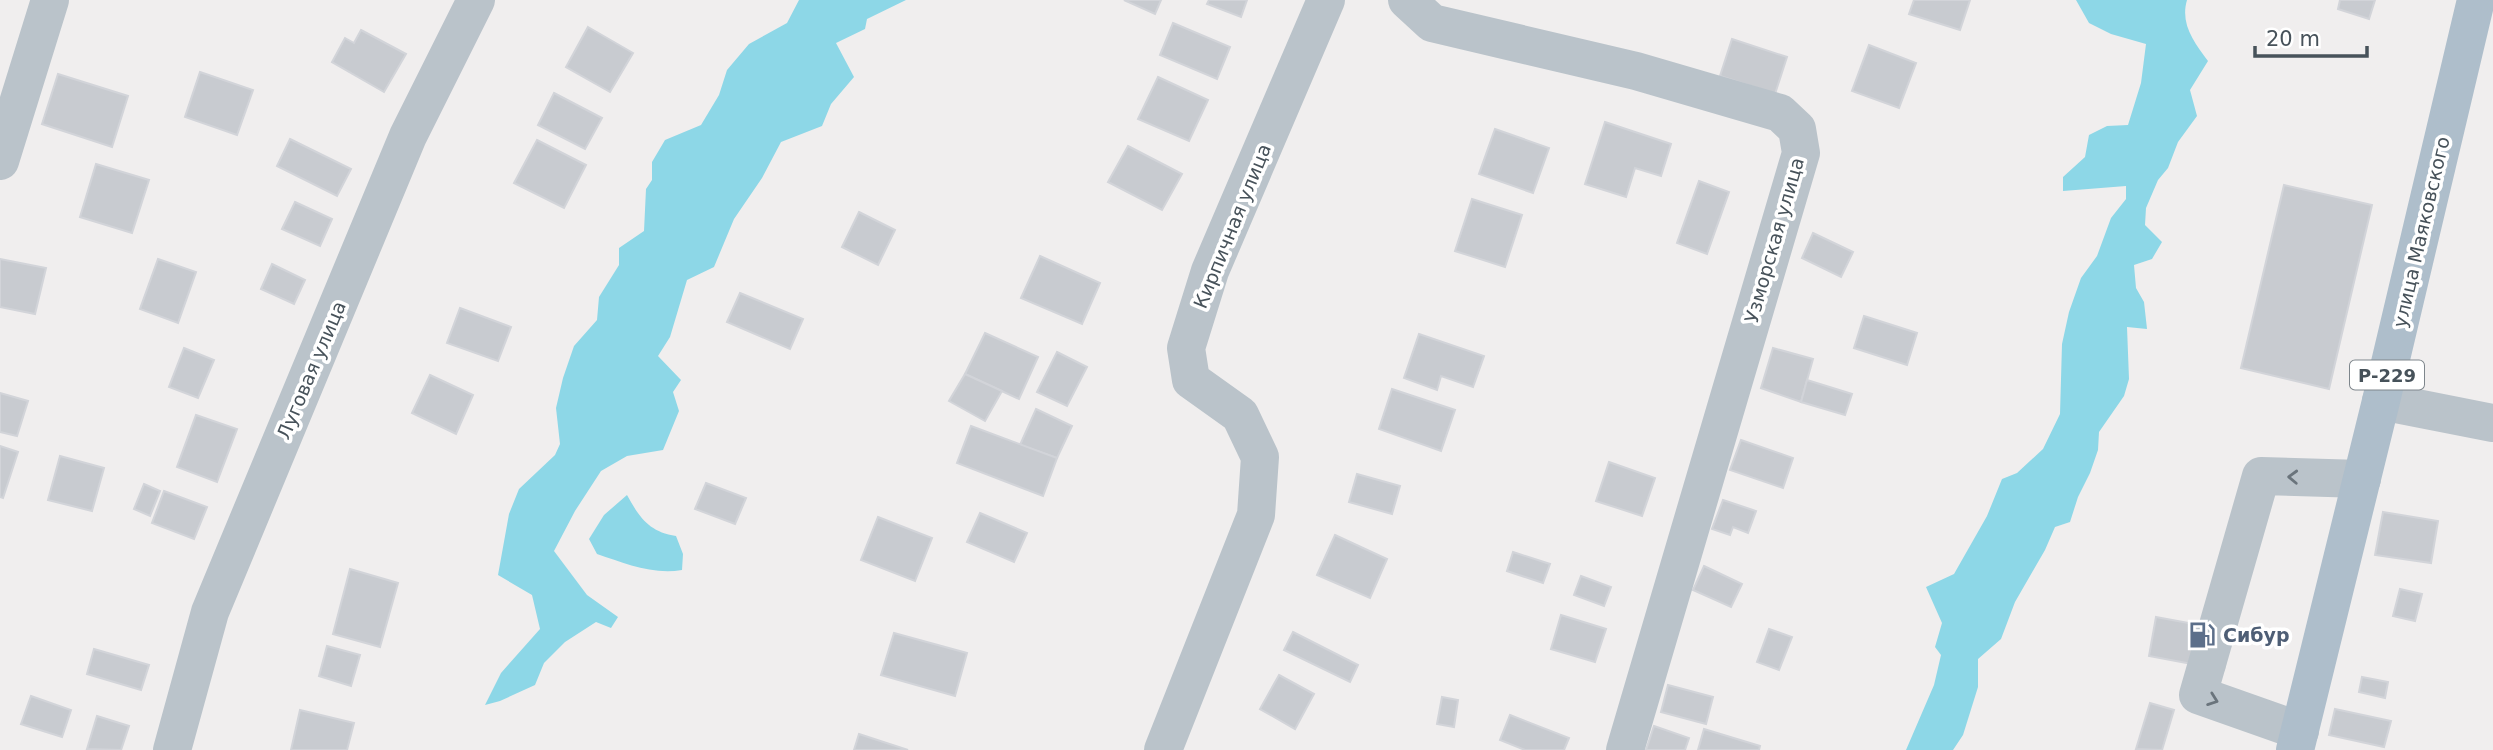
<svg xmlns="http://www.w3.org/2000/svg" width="2493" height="750" viewBox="0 0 2493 750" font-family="'DejaVu Sans',sans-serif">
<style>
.water{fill:#8dd7e7}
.building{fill:#c8cbd0;stroke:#d2d4d9;stroke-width:2}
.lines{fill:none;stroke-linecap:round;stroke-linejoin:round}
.minor{stroke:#bac3ca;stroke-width:38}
.major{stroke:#aebecb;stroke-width:38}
.oneway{stroke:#6a747c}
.labels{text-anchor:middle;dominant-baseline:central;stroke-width:7;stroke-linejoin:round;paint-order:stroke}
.shield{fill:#fff;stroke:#7e868c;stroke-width:2}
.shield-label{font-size:18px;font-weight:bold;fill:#47525a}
.street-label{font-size:19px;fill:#47525a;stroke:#fff}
.service-label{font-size:19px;font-weight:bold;fill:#4e5e75;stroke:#fff;text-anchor:start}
</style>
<rect width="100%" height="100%" fill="#f0eeee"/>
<!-- water -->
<g class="water">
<path d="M 799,0 L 906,0 L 867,19 L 865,29 L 836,43 L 854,77 L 831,104 L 822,126 L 781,142 L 762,178 L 734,219 L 714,267 L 687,280 L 670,337 L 658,356 L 681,380 L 673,392 L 679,411 L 663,450 L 627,456 L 601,471 L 575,511 L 554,551 L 587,595 L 618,617 L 611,628 L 596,622 L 565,642 L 544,663 L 535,685 L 500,701 L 485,705 L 501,673 L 540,629 L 532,595 L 498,575 L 509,514 L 519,489 L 555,455 L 560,444 L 556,408 L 563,378 L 574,346 L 597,320 L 599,297 L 619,265 L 619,248 L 644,231 L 646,189 L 652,180 L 652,162 L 665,140 L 701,125 L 719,95 L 727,70 L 749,44 L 787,23 Z"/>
<path d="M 2076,0 L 2187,0 C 2180,24 2194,42 2208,61 L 2190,90 L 2197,116 L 2178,142 L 2168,168 L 2158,180 L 2146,208 L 2145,225 L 2162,242 L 2152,259 L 2134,265 L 2136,288 L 2144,302 L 2147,329 L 2127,327 L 2129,379 L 2124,396 L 2099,432 L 2098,450 L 2090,473 L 2078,497 L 2070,522 L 2055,527 L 2045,550 L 2015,602 L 2001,639 L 1978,659 L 1978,687 L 1963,735 L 1953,750 L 1906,750 L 1934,685 L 1941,655 L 1935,647 L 1942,623 L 1926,587 L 1954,574 L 1987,516 L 2002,479 L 2017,473 L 2043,449 L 2060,414 L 2062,344 L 2069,312 L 2081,278 L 2097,256 L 2111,218 L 2126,199 L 2126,186 L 2063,191 L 2063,177 L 2085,157 L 2089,135 L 2107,126 L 2128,125 L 2141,83 L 2146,44 L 2111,34 L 2089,23 Z"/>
<path d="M 627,495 C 639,517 649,532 676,536 L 683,554 L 682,570 C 652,575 624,563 597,554 L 589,539 L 604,515 Z"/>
</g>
<!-- building -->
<g class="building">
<path d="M 1124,0 L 1161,0 L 1155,14 Z"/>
<path d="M 1209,0 L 1247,0 L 1241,17 L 1207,4 Z"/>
<path d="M 1914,0 L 1970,0 L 1960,30 L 1909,14 Z"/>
<path d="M 2340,0 L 2375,0 L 2369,19 L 2338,9 Z"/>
<path d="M 1173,23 L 1230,47 L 1217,79 L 1160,55 Z"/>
<path d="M 588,27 L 633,53 L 610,92 L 566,67 Z"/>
<path d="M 361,30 L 406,54 L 384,92 L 332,62 L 345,38 L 354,43 Z"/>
<path d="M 1732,39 L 1787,57 L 1775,94 L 1720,76 Z"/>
<path d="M 1869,45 L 1916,63 L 1899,108 L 1852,91 Z"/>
<path d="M 200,72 L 253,90 L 237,135 L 185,117 Z"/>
<path d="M 58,74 L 128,96 L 112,147 L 42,124 Z"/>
<path d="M 1158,77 L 1208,100 L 1189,141 L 1138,119 Z"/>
<path d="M 554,93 L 602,118 L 585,149 L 538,125 Z"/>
<path d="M 1605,122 L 1671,144 L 1661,176 L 1635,168 L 1626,197 L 1585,184 Z"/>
<path d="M 1495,129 L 1549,148 L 1533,193 L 1479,174 Z"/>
<path d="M 290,139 L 351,169 L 337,196 L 277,166 Z"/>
<path d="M 537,140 L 586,165 L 564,208 L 514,183 Z"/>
<path d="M 1128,146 L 1182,174 L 1162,210 L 1108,182 Z"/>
<path d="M 96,164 L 149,180 L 132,233 L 80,217 Z"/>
<path d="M 1699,181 L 1729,192 L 1707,254 L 1677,243 Z"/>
<path d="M 2284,185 L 2372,205 L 2329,389 L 2241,368 Z"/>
<path d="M 1472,199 L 1522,215 L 1505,267 L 1455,251 Z"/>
<path d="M 295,202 L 332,219 L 320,246 L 282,229 Z"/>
<path d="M 859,212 L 895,230 L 878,265 L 842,247 Z"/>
<path d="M 1813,233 L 1853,252 L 1841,277 L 1802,258 Z"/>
<path d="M 1040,256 L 1100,283 L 1082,324 L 1021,298 Z"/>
<path d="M 0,259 L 46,268 L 35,314 L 0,307 Z"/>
<path d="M 158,259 L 196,272 L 178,323 L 140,309 Z"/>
<path d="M 272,264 L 305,280 L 294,304 L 261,289 Z"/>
<path d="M 740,293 L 803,319 L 790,349 L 727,322 Z"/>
<path d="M 460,308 L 511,327 L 498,361 L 447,343 Z"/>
<path d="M 1864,316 L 1917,333 L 1907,365 L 1854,348 Z"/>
<path d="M 985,333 L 1038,357 L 1019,399 L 965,374 Z"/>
<path d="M 1419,334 L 1484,356 L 1473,387 L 1441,376 L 1437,390 L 1404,378 Z"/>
<path d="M 184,348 L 214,360 L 198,398 L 169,387 Z"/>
<path d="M 1773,348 L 1813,359 L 1801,402 L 1761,388 Z"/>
<path d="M 1057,352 L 1087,367 L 1067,406 L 1037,392 Z"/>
<path d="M 965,374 L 1002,391 L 985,421 L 949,401 Z"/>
<path d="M 430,375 L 473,395 L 456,434 L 412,413 Z"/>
<path d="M 1807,380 L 1852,394 L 1845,415 L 1801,402 Z"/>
<path d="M 1392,389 L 1455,410 L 1441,451 L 1379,429 Z"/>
<path d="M 0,393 L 28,401 L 17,436 L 0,432 Z"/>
<path d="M 1036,409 L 1072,426 L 1057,458 L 1020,445 Z"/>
<path d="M 196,415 L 237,429 L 217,482 L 177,467 Z"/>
<path d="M 971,426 L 1057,458 L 1043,496 L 957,463 Z"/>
<path d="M 1741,440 L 1793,458 L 1783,488 L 1730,470 Z"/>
<path d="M 0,446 L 18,452 L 3,498 L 0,497 Z"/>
<path d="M 60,456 L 104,468 L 92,511 L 48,500 Z"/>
<path d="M 1609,462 L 1655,478 L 1642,516 L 1596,501 Z"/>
<path d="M 1357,474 L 1400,486 L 1392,514 L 1349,502 Z"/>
<path d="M 706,483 L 746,498 L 735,524 L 695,509 Z"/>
<path d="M 144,484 L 160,491 L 150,516 L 134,509 Z"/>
<path d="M 164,491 L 207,507 L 194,539 L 152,523 Z"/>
<path d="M 1723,500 L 1756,511 L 1748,533 L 1733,527 L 1730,535 L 1712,529 Z"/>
<path d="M 2383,512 L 2438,521 L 2431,563 L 2375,555 Z"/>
<path d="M 980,513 L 1027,533 L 1014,562 L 967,542 Z"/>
<path d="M 878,517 L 932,538 L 915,581 L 861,560 Z"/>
<path d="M 1335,535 L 1387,559 L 1370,598 L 1317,575 Z"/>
<path d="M 1513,552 L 1550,564 L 1543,583 L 1507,571 Z"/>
<path d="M 1704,566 L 1742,584 L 1731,607 L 1693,590 Z"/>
<path d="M 350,569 L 398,583 L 380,647 L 333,634 Z"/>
<path d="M 1581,576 L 1611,587 L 1604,606 L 1574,595 Z"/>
<path d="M 2400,589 L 2422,594 L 2415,621 L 2393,616 Z"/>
<path d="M 1561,615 L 1606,629 L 1595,662 L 1551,649 Z"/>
<path d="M 2156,617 L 2232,631 L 2224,670 L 2149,656 Z"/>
<path d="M 1769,629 L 1792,637 L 1779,670 L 1757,662 Z"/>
<path d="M 1293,632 L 1358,665 L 1350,682 L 1284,650 Z"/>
<path d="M 894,633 L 967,653 L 955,696 L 881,675 Z"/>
<path d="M 327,646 L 360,655 L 351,686 L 319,676 Z"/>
<path d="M 94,649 L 149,665 L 141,690 L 87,674 Z"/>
<path d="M 1279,675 L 1314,694 L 1295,729 L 1260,709 Z"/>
<path d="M 2362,677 L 2388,682 L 2385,698 L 2359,692 Z"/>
<path d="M 1668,685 L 1713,697 L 1706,724 L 1661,712 Z"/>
<path d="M 31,696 L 71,710 L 62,737 L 21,724 Z"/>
<path d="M 1442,697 L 1458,700 L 1454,727 L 1437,724 Z"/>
<path d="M 2150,703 L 2174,710 L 2162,750 L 2136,749 Z"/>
<path d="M 2335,709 L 2391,721 L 2384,747 L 2329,735 Z"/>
<path d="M 300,710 L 354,723 L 347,750 L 291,750 Z"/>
<path d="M 1510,715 L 1569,738 L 1564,750 L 1525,750 L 1500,740 Z"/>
<path d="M 97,716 L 129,726 L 121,750 L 87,749 Z"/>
<path d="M 1654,726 L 1689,738 L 1685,750 L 1646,750 Z"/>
<path d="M 1704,729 L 1760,746 L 1759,750 L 1698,750 Z"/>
<path d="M 859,734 L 908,750 L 854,750 Z"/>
</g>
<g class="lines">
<!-- minor -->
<g class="minor">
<path d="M 1407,0 L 1432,23 L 1636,71 L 1780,113 L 1797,129 L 1801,153 L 1625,750"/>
<path d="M 0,161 L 50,0"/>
<path d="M 2381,401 L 2493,423"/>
<path d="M 2300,731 L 2198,695 L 2261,476 L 2362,479"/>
<path d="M 172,750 L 210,612 L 408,136 L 476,0"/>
<path d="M 1163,750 L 1256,515 L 1260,457 L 1240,415 L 1191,380 L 1186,348 L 1210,271 L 1326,0"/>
</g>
<!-- major -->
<path class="major" d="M 2295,750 L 2381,401 L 2476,0"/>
</g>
<!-- one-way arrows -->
<defs><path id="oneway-chevron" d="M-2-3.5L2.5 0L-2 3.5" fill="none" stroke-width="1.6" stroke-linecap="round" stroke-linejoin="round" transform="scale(1.75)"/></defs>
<g class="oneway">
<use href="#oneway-chevron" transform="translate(2293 477) rotate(-178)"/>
<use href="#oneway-chevron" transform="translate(2213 700) rotate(20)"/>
</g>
<!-- icons -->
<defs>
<g id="fuel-bare" transform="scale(2.1)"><path d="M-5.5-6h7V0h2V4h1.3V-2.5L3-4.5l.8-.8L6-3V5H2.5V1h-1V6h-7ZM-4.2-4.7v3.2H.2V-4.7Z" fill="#5c6f8a" stroke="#fff" stroke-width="2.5" paint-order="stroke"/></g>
</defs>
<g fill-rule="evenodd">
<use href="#fuel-bare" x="2202" y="635"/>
</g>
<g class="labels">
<!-- shield labels -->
<rect class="shield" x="2350" y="360.5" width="74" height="29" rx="5"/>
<g class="shield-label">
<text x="2387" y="375">Р-229</text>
</g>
<!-- street labels -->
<g class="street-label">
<text transform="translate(1232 226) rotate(-68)">Кирпичная улица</text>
<text transform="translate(2421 232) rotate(-77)">улица Маяковского</text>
<text transform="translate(1774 240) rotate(-74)">Узморская улица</text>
<text transform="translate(311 370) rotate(-67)">Луговая улица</text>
</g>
<!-- service labels -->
<g class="service-label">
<text x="2223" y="635">Сибур</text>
</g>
</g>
<!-- scale -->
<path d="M2255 46v10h112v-10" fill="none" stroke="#47525a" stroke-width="3.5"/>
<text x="2266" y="46" font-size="21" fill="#47525a" stroke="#ffffff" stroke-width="5" paint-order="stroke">20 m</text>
</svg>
